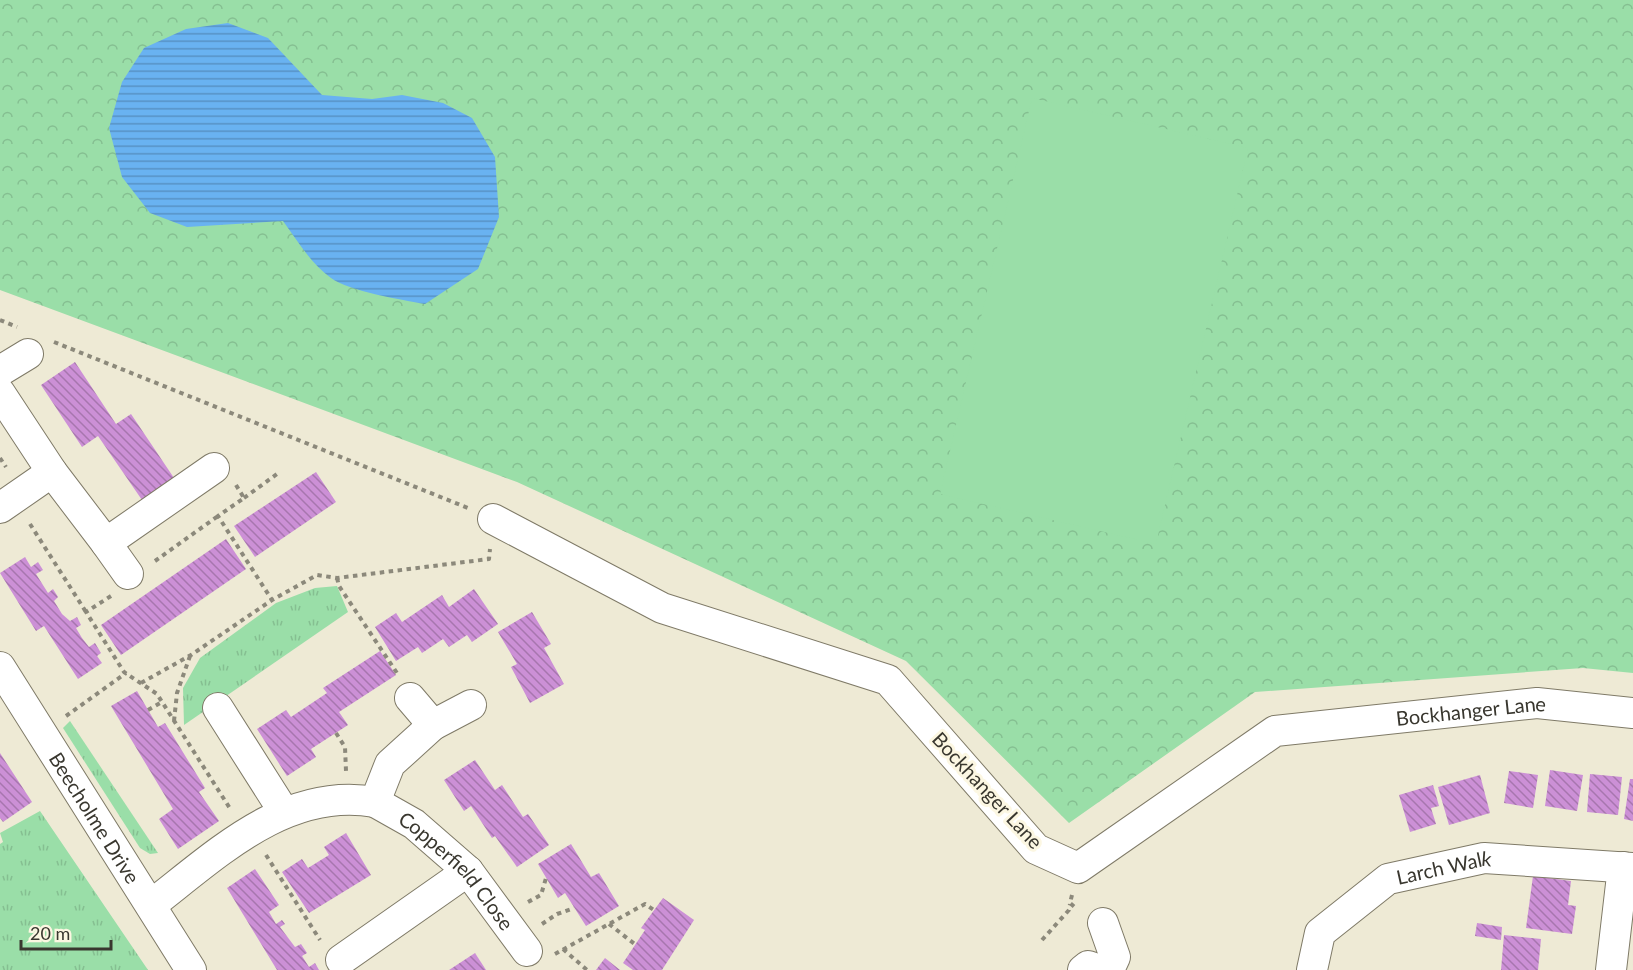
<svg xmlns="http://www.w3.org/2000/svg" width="1633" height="970" viewBox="0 0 1633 970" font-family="Lato,sans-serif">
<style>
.grass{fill:url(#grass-tufts)}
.park{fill:url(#park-crowns)}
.pitch{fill:#9adea8}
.water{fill:url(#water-rules)}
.building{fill:url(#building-back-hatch)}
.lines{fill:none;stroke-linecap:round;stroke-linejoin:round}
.minor-casing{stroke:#7f7a67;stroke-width:32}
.path{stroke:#8c897b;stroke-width:4;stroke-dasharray:4.5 4.5;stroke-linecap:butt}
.minor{stroke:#fff;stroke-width:30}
.labels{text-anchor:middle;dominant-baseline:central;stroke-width:6;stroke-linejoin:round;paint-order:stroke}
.street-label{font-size:20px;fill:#39372f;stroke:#fcf7e2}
</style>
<defs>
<pattern id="grass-tufts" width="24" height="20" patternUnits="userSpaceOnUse" patternTransform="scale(1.5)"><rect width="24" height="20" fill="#9adea8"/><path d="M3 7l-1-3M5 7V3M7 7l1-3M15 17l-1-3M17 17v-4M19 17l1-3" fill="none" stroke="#85bf91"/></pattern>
<pattern id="park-crowns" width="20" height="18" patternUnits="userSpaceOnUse" patternTransform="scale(1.5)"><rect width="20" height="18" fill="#9adea8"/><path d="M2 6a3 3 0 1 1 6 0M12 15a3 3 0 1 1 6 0" fill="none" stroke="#85bf91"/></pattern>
<pattern id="water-rules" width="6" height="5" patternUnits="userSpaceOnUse" patternTransform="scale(1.5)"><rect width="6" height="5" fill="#69b2f1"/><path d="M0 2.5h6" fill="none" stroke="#5792c4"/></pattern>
<pattern id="building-back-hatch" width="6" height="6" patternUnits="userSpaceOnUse" patternTransform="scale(1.5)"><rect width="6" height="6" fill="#cc90d6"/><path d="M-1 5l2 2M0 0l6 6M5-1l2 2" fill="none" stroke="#a776ae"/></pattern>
</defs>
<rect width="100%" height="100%" fill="#eeead5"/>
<!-- grass -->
<g class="grass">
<path d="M 337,586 L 348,612 L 184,725 L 183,688 L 200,658 L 276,603 L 315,588 Z"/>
<path d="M 70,721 L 158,853 L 150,854 L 140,848 L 63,728 Z"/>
<path d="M 40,811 L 148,970 L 0,970 L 0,844 L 3,842 L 0,833 Z"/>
</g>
<!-- park -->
<path class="park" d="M 0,0 L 1633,0 L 1633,673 L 1583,668 L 1255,692 L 1069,823 L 906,661 L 517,482 L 0,290 Z"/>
<!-- pitch -->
<path class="pitch" d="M 1032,98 L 1248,148 L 1156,544 L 940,494 Z"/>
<!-- water -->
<path class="water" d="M 228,23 L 268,38 L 322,95 L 372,99 L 402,95 L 443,103 L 472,118 L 495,157 L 499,217 L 478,269 L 425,304 C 402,300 349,291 331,278 C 311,264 297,240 283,221 L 187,227 L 150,213 L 122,177 L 109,128 L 122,82 L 144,48 L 186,29 Z"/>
<!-- building -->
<g class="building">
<path d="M 75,362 L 116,424 L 131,414 L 174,478 L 142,500 L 98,436 L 82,447 L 41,385 Z"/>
<path d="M 316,472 L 336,502 L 255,557 L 234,526 Z"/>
<path d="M 226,539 L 246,569 L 121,655 L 101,625 Z"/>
<path d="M 25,557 L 31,567 L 38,562 L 43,570 L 36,574 L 48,593 L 53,589 L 58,597 L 54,601 L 62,614 L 70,621 L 77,617 L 81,625 L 76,628 L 82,638 L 89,647 L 95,643 L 101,653 L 97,656 L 102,663 L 78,679 L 44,626 L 36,631 L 0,573 Z"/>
<path d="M 474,589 L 498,624 L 472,642 L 467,635 L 449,647 L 443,639 L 422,653 L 418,647 L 396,661 L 375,627 L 396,613 L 402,622 L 442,595 L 449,607 Z"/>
<path d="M 532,612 L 551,644 L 544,648 L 564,684 L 530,703 L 511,667 L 517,664 L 498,632 Z"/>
<path d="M 380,651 L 396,675 L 339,712 L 348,725 L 311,749 L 316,757 L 287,776 L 257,729 L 286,710 L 291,717 L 327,693 L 323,688 Z"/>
<path d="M 137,691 L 158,727 L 165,723 L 205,788 L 199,792 L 219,821 L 178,849 L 159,819 L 173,809 L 111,706 Z"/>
<path d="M 0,753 L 32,802 L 3,822 L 0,818 Z"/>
<path d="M 475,760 L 495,790 L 502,785 L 523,817 L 528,814 L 549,845 L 517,867 L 495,836 L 492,838 L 471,806 L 464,811 L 444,780 Z"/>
<path d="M 1550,770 L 1583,775 L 1577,811 L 1545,806 Z"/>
<path d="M 1509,771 L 1538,775 L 1533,808 L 1504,803 Z"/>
<path d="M 1590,774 L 1622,777 L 1618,815 L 1587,812 Z"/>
<path d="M 1480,775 L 1490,813 L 1449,825 L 1438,787 Z"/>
<path d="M 1630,779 L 1633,779 L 1633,821 L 1624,819 Z"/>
<path d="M 1433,785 L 1439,806 L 1431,808 L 1436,824 L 1410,832 L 1399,795 Z"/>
<path d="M 346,833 L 371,875 L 309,913 L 282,872 L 302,859 L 308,868 L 329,855 L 324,847 Z"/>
<path d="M 571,844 L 591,877 L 599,873 L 619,906 L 586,926 L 565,893 L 558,898 L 538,864 Z"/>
<path d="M 255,869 L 279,905 L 269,912 L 276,924 L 282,920 L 285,924 L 280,927 L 295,947 L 301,944 L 307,953 L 302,956 L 309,967 L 315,963 L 319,970 L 277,970 L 227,888 Z"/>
<path d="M 1533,876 L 1571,881 L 1568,905 L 1576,906 L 1572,934 L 1526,928 Z"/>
<path d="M 663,898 L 694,920 L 662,970 L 633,970 L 623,963 L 645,930 L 641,928 Z"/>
<path d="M 1477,923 L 1502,927 L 1501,940 L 1475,936 Z"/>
<path d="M 1504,935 L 1541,939 L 1538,970 L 1501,970 Z"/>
<path d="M 475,953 L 486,970 L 449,970 Z"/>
<path d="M 605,958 L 620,970 L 596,970 Z"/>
</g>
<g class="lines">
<!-- minor casing -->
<g class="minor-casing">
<g id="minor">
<path d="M 0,371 L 28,354"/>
<path d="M 0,393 L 52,472"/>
<path d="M 0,508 L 52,472 L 106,543 L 214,468"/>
<path id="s1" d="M 493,519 L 662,608 L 888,680 L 1036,849 L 1078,868 L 1275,731 L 1537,703 L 1633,713"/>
<path d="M 106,543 L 128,574"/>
<path id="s2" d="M 0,667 L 191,970"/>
<path d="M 218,708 L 284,812"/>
<path d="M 433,725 L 471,705"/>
<path id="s3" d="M 375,802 L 414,824 L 468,871 L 527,951"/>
<path d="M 151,905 C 216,855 286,786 375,802 L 390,764 L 433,725 L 410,698"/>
<path d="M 1103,923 L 1115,957 L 1109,970"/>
<path d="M 341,960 L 468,871"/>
<path d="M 1083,970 L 1088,966 L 1100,970"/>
<path id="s4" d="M 1312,970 L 1320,933 L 1388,879 L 1484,858 L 1633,868"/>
<path d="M 1611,970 L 1623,867"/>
</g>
</g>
<!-- path -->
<g class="path">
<path d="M 0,320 L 17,327"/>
<path d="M 54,342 L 468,508"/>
<path d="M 0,458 L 6,467"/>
<path d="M 236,485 L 244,498 L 218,516 L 272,600"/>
<path d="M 244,498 L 277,474"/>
<path d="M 30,524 L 86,612"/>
<path d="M 155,561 L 218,516"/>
<path d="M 337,578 L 339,586 L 397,673"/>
<path d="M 111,596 L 86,612 L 124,672 L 157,694 L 231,810"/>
<path d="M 141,683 L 191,655 L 272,600 L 317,575 L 337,578 L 489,559 L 490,549"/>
<path d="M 148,710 L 162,702"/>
<path d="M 66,716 L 126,673"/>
<path d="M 174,721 L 177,693 L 190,656"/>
<path d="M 336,733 L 345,747 L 346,771"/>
<path d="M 266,855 L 320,940"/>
<path d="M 1072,895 L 1070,903 L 1077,909"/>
<path d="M 528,902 L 541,895 L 546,878"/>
<path d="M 542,924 L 557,914 L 574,908"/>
<path d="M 609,924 L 636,945"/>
<path d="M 1042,940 L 1069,910 L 1070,904"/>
<path d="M 563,949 L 587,970"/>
<path d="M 555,954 L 645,904 L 654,910"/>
</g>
<!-- minor -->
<use href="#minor" class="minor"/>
</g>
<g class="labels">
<!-- street labels -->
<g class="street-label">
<text stroke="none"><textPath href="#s1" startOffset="1136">Bockhanger Lane</textPath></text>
<text transform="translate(988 790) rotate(47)">Bockhanger Lane</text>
<text stroke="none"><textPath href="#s2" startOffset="178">Beecholme Drive</textPath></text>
<text stroke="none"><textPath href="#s4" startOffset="182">Larch Walk</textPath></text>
<text stroke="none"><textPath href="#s3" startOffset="108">Copperfield Close</textPath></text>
</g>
</g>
<!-- scale -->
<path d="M21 940v9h90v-9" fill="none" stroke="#39372f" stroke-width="3"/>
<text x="30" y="940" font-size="18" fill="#39372f" stroke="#fcf7e2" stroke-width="4.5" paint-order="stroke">20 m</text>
</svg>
